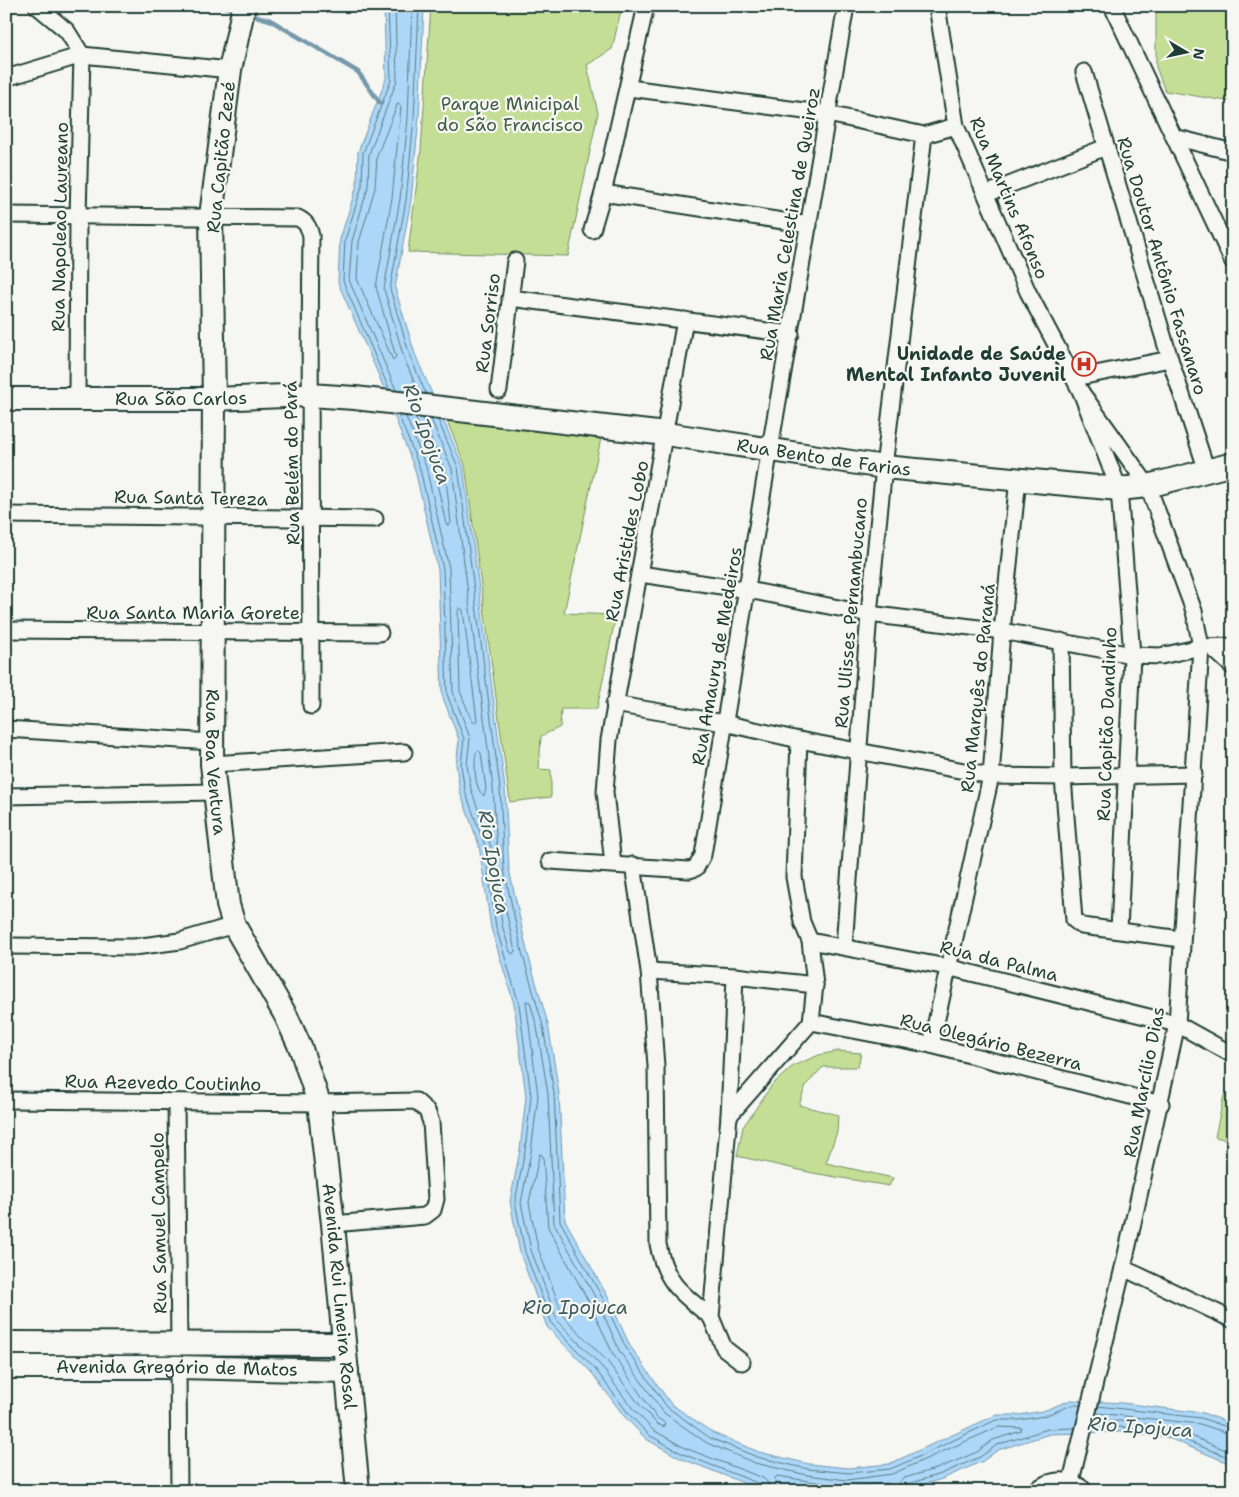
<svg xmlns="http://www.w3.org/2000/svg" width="1239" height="1497" viewBox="0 0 1239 1497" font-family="'Shantell Sans',sans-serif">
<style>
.green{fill:#c4df95;stroke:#728e64}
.water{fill:#add7f8;stroke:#7499aa}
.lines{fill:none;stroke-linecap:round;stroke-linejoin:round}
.shore{stroke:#587b82;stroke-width:1}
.stream{stroke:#7499aa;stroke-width:4.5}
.street-casing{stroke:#1f3d34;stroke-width:19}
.secondary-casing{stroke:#1f3d34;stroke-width:26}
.street{stroke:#f6f6f2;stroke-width:15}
.secondary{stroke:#f6f6f2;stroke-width:22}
.labels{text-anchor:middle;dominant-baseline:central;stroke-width:4.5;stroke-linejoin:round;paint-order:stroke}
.park-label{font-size:18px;fill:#405d47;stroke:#f6f6f2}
.street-label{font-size:18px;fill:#1f3d34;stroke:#f6f6f2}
.poi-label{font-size:18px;font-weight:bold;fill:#1f3d34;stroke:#f6f6f2;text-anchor:end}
.water-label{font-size:19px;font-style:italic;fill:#3b5c5b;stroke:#f6f6f2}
</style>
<rect width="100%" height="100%" fill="#f6f6f2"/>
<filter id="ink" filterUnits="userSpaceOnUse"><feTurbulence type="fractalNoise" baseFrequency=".02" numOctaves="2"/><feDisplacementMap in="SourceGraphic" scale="10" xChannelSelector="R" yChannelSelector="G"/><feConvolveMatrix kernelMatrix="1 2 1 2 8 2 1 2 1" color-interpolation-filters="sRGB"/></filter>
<g filter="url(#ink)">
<!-- green -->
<g class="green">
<path d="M 431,6 L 622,6 L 612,49 L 587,65 L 598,113 L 568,256 L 408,252 L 421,150 Z"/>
<path d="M 1156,6 L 1233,6 L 1233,102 L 1165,91 L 1156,67 Z"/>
<path d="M 445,416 L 601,438 L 564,613 L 616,615 L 597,709 L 561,709 L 560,727 L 541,736 L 539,769 L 551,770 L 551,797 L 510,802 L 465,465 Z"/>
<path d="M 838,1051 L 861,1053 L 858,1067 L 823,1067 L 806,1085 L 799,1105 L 838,1115 L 837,1132 L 826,1163 L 893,1178 L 889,1186 L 813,1173 L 737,1156 L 743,1127 L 772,1085 L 793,1066 L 819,1055 Z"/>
<path d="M 1224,1095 L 1233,1096 L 1233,1141 L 1215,1137 Z"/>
</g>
<!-- water -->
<path class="water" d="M 384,6 L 424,6 L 419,118 L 411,200 L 395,288 L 415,354 L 463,466 L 505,788 L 509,869 L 527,951 L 548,1024 L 559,1093 L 565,1220 L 608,1297 L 630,1346 L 671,1404 L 713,1433 L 759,1452 L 809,1464 L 848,1468 L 889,1464 L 996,1415 L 1019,1415 L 1043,1411 L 1071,1400 L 1122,1403 L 1203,1413 L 1233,1424 L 1233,1465 L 1166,1437 L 1120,1432 L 1050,1434 L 998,1450 L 983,1461 L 942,1479 L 900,1491 L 764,1491 L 680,1458 L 646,1439 L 624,1416 L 592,1373 L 547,1327 L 520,1253 L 510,1202 L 520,1150 L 526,1096 L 514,1004 L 491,928 L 479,845 L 460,792 L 456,765 L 459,740 L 442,695 L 438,570 L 415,470 L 379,376 L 338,283 L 340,239 L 357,185 L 358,152 L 386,79 Z"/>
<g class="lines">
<!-- shore -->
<g class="shore">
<path d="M 388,6 L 391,80 L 363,153 L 362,186 L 345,240 L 343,281 L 389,389"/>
<path d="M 395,6 L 397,80 L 369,154 L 368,187 L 352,241 L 349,280 L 396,390"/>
<path d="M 412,6 L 408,118 L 400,199 L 384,289 L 404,358 L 419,393"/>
<path d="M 419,6 L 414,118 L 406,200 L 390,289 L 410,356 L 426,394"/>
<path d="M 398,104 L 401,106 L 400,117 L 392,198 L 376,287 L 396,357 L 393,360 L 357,279 L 359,242 L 375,188 L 377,156 Z"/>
<path d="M 399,416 L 420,469 L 443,569 L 447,694 L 464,739 L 461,765 L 465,791 L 484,843 L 496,927 L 519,1004 L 531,1096 L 525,1151 L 515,1202 L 525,1252 L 552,1324 L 596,1370 L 628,1413 L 649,1435 L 683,1454 L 760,1484 L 764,1491"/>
<path d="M 406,417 L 426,467 L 449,568 L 453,692 L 470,738 L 467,765 L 471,789 L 492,850 L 494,851 L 497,849 L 493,788 L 452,469 L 431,419"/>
<path d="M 415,417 L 433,465 L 446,524 L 449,526 L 451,523 L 445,471 L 422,418"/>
<path d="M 438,420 L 458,467 L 500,788 L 504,870 L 522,952 L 543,1026 L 554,1093 L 560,1221 L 603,1299 L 626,1348 L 667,1407 L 710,1438 L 757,1457 L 808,1469 L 849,1473 L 890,1469 L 916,1458 L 996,1420 L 1019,1420 L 1044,1416 L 1072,1405 L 1080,1405"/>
<path d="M 460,608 L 463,610 L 477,720 L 475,723 L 472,721 L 460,691 L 458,611 Z"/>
<path d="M 479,751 L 481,753 L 486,789 L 484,796 C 474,789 474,765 476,753 Z"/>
<path d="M 501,895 L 503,897 L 515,951 L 513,954 L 510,952 L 502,925 L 499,898 Z"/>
<path d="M 540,1154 L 543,1156 L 548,1227 L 591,1306 L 613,1354 L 656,1417 L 665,1423 L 664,1427 L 657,1424 L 639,1404 L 607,1361 L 563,1316 L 538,1248 L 529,1203 Z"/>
<path d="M 1098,1406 L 1201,1418 L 1233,1429"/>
<path d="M 1097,1413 L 1200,1424 L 1233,1435"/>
<path d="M 1094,1422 L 1120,1421 L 1169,1427 L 1233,1453"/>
<path d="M 1093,1428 L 1120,1427 L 1167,1433 L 1233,1459"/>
<path d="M 770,1491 L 768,1483 L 763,1478 L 685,1448 L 653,1430 L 633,1409 L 601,1366 L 557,1320 L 531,1250 L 521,1203 L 531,1152 L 538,1096 L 526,1001 L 530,1002 L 537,1027 L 548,1094 L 554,1223 L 598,1302 L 620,1352 L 664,1413 L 707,1443 L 755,1463 L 807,1475 L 847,1480 L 892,1474 L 998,1427 L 1022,1428 L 1021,1431 L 993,1440 L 977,1452 L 939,1468 L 904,1478 L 899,1483 L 897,1491"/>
<path d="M 778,1491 L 775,1478 L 777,1476 L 847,1487 L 888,1483 L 889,1491"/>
<path d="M 903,1491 L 907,1484 L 941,1474 L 980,1457 L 997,1445 L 1048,1429 L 1075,1428"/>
</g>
<!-- stream -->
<g class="stream">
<path d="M 222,6 L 237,11"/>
<path d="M 249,14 L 270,20 L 358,72 L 380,103"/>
</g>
<!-- street casing -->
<g class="street-casing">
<g id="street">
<path d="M 37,6 L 67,31 L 82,55"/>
<path d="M 937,6 L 956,126 L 1028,292 L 1081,392 L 1119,489 L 1132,655 L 1119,930"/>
<path d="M 1112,6 L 1233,262"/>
<path d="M 1084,72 L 1170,359 L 1207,471"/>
<path d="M 6,78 L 82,55 L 230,70"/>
<path d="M 629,88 L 828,114 L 924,135 L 956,126"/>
<path d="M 1174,137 L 1233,152"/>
<path d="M 603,193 L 809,225"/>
<path d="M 986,194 L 1106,147"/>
<path d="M 6,215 L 298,218 C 306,222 309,227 311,236 C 309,393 311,549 311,706"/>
<path d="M 592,230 L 603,193 L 646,6"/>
<path d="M 510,298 L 791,334"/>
<path d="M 1075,378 L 1170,359"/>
<path d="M 499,390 L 515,261"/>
<path d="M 77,399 L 78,216 L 82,55"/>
<path d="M 6,515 L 375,519"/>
<path d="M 640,574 L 748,590 L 869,614 L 1002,631 L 1132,655 L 1161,656 L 1201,647 L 1233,646"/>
<path d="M 6,630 L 380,633"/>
<path d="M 1061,641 L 1063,777 L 1074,920 L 1082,926 L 1181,939"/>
<path d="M 1211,647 L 1233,667"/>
<path d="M 614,704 L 724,723 L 799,740 L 991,776 L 1063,777 L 1194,774"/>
<path d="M 6,729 L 212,742"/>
<path d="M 799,740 L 794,877 L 802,922 L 810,941 L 815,985 L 811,1022"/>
<path d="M 212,764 L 404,752"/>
<path d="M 6,796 L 215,792"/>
<path d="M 550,861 L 689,870 L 696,868 L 703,855 L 770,448 L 846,6"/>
<path d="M 613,864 L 605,792 L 609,740 L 685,320"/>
<path d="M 633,865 L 649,971 L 656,1066 L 658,1244 C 665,1283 682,1294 711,1317"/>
<path d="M 810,941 L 947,967 L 1177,1024 L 1233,1055"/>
<path d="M 6,946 L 134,947 L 180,941 L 234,925"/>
<path d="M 844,946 L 869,614 L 884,467 L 924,135"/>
<path d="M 649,971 L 735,976 L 815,985"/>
<path d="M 735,976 L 729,1116 L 711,1317 L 724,1348 L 742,1362"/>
<path d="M 811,1022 L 931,1045 L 1161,1104"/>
<path d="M 931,1045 L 991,776 L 1002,631 L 1018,479"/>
<path d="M 6,1100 L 319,1103 L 416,1101 L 427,1111 L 431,1122 L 436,1199 L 433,1210 L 425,1216 L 333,1224"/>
<path d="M 176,1103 L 179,1342"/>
<path d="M 729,1116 L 811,1022"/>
<path d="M 1123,1268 L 1233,1320"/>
<path d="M 178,1367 L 179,1491"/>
<path d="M 1070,1485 L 1123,1268 L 1177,1024 L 1201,647 L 1194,611 L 1148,486 L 1081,392"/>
</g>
</g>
<!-- secondary casing -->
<g class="secondary-casing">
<g id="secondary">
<path id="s1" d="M 244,6 L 230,70 L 211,216 L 214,399 L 212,764 L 228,905 L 234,925 L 286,1016 L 301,1049 L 319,1103 L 333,1224 L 358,1491"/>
<path id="s2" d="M 6,399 L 214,399 L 309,395 L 355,398 L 666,434 L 884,467 L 1119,489 L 1148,486 L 1233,464"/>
<path d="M 6,1343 L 344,1344"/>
<path id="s3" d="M 6,1367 L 178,1367 L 347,1371"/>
<path d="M 1040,1491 C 1053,1483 1067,1481 1080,1491"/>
</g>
</g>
<!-- street -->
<use href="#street" class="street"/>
<!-- secondary -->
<use href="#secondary" class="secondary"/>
</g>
</g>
<!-- icons -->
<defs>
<g id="hospital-ring" transform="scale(1.25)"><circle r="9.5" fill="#f6f6f2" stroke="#c8321e" stroke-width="1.5"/><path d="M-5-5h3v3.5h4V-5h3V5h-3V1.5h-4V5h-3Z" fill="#c8321e"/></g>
</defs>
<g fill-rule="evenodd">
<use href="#hospital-ring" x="1084" y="364"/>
</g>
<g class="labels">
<!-- park labels -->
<g class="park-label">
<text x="510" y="104">Parque Mnicipal<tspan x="510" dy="21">do São Francisco</tspan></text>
</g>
<!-- street labels -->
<g class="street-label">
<text transform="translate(221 157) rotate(-84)">Rua Capitão Zezé</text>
<text transform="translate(1009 198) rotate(67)">Rua Martins Afonso</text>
<text transform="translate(790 224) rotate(-80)">Rua Maria Celestina de Queiroz</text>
<text transform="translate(60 227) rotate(-89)">Rua Napoleao Laureano</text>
<text transform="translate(1162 266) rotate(73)">Rua Doutor Antônio Fassanaro</text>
<text transform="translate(488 323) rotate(-83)">Rua Sorriso</text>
<text stroke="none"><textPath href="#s2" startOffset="175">Rua São Carlos</textPath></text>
<text stroke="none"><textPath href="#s2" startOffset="822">Rua Bento de Farias</textPath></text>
<text transform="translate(292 463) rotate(-91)">Rua Belém do Pará</text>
<text transform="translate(191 498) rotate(1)">Rua Santa Tereza</text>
<text transform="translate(627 541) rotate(-79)">Rua Aristides Lobo</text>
<text x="193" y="613">Rua Santa Maria Gorete</text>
<text transform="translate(851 613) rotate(-85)">Rua Ulisses Pernambucano</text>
<text transform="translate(717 656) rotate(-80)">Rua Amaury de Medeiros</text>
<text transform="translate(978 688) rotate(-84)">Rua Marquês do Paraná</text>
<text transform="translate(1107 724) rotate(-88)">Rua Capitão Dandinho</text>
<text stroke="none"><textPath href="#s1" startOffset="759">Rua Boa Ventura</textPath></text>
<text transform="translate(999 961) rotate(14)">Rua da Palma</text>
<text transform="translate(991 1042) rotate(14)">Rua Olegário Bezerra</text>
<text transform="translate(1144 1082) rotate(-79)">Rua Marcílio Dias</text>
<text transform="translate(163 1083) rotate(1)">Rua Azevedo Coutinho</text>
<text transform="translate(159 1223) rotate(-91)">Rua Samuel Campelo</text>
<text stroke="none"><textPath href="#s1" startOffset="1316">Avenida Rui Limeira Rosal</textPath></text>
<text stroke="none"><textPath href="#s3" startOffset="171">Avenida Gregório de Matos</textPath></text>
</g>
<!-- poi labels -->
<g class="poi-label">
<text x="1066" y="354">Unidade de Saúde<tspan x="1066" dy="21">Mental Infanto Juvenil</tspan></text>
</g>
<!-- water labels -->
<g class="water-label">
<text transform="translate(427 434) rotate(70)">Rio Ipojuca</text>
<text transform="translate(494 862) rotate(80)">Rio Ipojuca</text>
<text x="575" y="1307">Rio Ipojuca</text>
<text transform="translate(1140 1427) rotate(4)">Rio Ipojuca</text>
</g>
</g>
<!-- margin -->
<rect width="1239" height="1497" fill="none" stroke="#f6f6f2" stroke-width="25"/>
<rect x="12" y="12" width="1214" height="1472" fill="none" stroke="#1f3d34" stroke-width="2" filter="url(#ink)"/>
<!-- north arrow -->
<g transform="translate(1186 52) rotate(99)" stroke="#f6f6f2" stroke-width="4" paint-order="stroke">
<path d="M0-4L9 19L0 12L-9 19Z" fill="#1f3d34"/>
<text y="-8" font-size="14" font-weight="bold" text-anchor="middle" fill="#1f3d34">N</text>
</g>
</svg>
